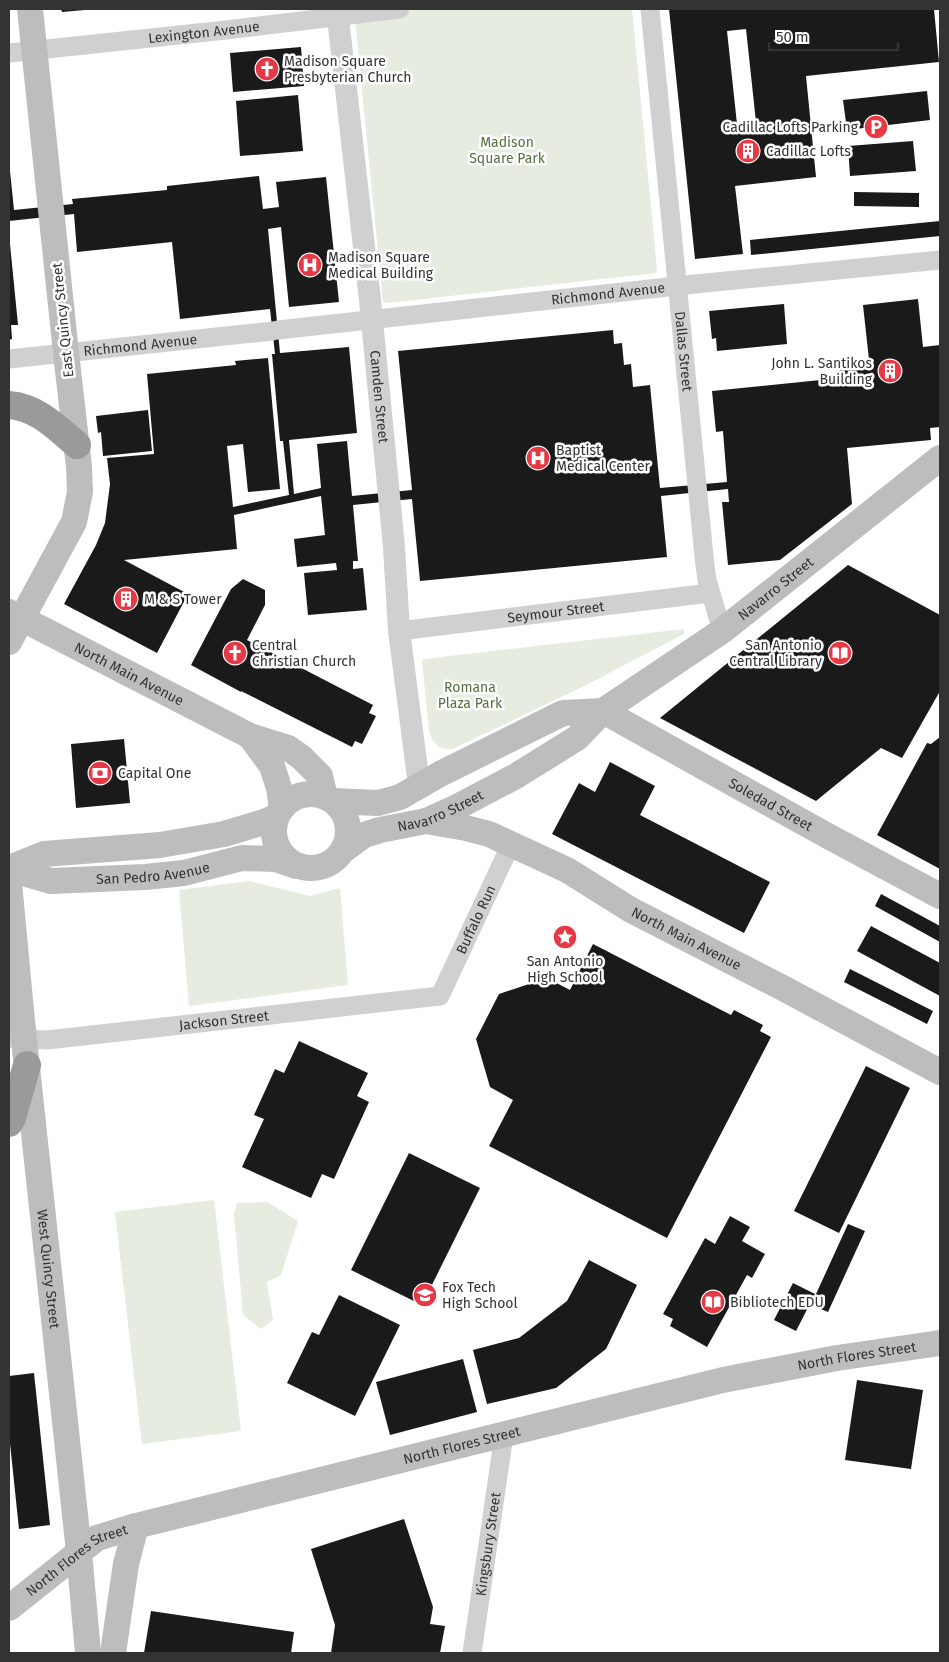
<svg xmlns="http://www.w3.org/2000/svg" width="949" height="1662" viewBox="0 0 949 1662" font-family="'Fira Sans',sans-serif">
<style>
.green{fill:#e6ecdf}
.building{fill:#1a1a1a;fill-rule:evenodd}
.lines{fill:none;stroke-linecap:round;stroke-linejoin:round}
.minor{stroke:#d0d0d0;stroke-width:19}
.tertiary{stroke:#d0d0d0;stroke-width:22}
.secondary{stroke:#bdbdbd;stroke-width:26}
.motorway{stroke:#9a9a9a;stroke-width:28}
.labels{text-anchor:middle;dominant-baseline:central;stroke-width:5;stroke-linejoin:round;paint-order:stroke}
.street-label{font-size:14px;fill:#333;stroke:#fff}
.poi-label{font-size:14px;fill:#333;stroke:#fff;text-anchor:start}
.park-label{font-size:14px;fill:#56703f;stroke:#fff}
</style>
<rect width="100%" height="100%" fill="#fff"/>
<!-- green -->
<g class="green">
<path d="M 354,9 L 632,9 L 657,269 L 656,273 L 388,303 L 383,302 Z"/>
<path d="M 684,629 L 684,634 L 584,686 L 453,749 C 439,751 432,743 429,730 L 422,661 L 424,659 Z"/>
<path d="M 249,881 L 310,896 L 340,888 L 348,985 L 189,1006 L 179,890 Z"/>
<path d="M 214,1200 L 241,1431 L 142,1444 L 115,1212 Z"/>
<path d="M 267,1202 L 298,1221 L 281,1275 L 267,1282 L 273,1320 L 261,1329 L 243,1315 L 234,1214 L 237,1203 Z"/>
</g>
<!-- building -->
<g class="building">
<path d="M 61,9 L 84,9 L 85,10 L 62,12 Z"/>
<path d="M 669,9 L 934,9 L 939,62 L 806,76 L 816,177 L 735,186 L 743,254 L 695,259 ZM 746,29 L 756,122 L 737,124 L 727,31 Z"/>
<path d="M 301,47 L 304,86 L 233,92 L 230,53 Z"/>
<path d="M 927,91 L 930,120 L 847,130 L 843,100 Z"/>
<path d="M 298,95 L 303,151 L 240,156 L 236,101 Z"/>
<path d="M 913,141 L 916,171 L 850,176 L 848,146 Z"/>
<path d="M 9,171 L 10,171 L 14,210 L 73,204 L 72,199 L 167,190 L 167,186 L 259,176 L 263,209 L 279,207 L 276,182 L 326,177 L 339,302 L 289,307 L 281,227 L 268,229 L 280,353 L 349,347 L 357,433 L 289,440 L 294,494 L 321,488 L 317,444 L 347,441 L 352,496 L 412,490 L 398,351 L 613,330 L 614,344 L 622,343 L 624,365 L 631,364 L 633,387 L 650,385 L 660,488 L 727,482 L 723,431 L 716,432 L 712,391 L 840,378 L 839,363 L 869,360 L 863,305 L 918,299 L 923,347 L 940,345 L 940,427 L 930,428 L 931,440 L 847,448 L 852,504 L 780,560 L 728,565 L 722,502 L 729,502 L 728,489 L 661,496 L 667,557 L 420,581 L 412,499 L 353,505 L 358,561 L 353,561 L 353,569 L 363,568 L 367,610 L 308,615 L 304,573 L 337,570 L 336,563 L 297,567 L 294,539 L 325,535 L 321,496 L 234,515 L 237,549 L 124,560 L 188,594 L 157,653 L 64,604 L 96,545 L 105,523 L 110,484 L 107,458 L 154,454 L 147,374 L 236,365 L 235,361 L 268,358 L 280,489 L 248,492 L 243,444 L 227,446 L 233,507 L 289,495 L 283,441 L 280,441 L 272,354 L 275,354 L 270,309 L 180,319 L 172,242 L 77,252 L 74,214 L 9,221 Z"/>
<path d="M 854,192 L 919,193 L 919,207 L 854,206 Z"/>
<path d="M 940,221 L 940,236 L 751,255 L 750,240 Z"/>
<path d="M 9,244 L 10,244 L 18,325 L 11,325 L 12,339 L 9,340 Z"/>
<path d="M 784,304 L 787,344 L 717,351 L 716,338 L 712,339 L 709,311 Z"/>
<path d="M 148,410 L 152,451 L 103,456 L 101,432 L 98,433 L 96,416 Z"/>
<path d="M 848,565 L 940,615 L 940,691 L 902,758 L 881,748 L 816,801 L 660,718 Z"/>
<path d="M 243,579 L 265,590 L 265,605 L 247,640 L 373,705 L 369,713 L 376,716 L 362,744 L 355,741 L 352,747 L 241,691 L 241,692 L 191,665 L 231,589 Z"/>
<path d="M 940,737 L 940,869 L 877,835 L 927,743 L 931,744 Z"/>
<path d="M 124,739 L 130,803 L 76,808 L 71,744 Z"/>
<path d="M 610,762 L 655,786 L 640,815 L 770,882 L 744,933 L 552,834 L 579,783 L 595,792 Z"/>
<path d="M 881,894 L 940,926 L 940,942 L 875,906 Z"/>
<path d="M 871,926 L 940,963 L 940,996 L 857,951 Z"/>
<path d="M 593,944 L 731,1015 L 734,1010 L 763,1025 L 760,1031 L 771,1037 L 667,1238 L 489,1146 L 513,1100 L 490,1087 L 476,1039 L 499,994 L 547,978 L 570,990 Z"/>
<path d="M 850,969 L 933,1011 L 927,1024 L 844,982 Z"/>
<path d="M 299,1041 L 368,1073 L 357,1096 L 369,1102 L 334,1179 L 322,1174 L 311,1198 L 242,1167 L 264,1119 L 254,1115 L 275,1069 L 284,1073 Z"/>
<path d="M 866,1066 L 910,1088 L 839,1233 L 794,1211 Z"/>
<path d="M 409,1153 L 480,1188 L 422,1305 L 351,1270 Z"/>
<path d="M 730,1216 L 750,1227 L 742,1241 L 765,1254 L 752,1278 L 747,1275 L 707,1347 L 670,1326 L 673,1319 L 663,1314 L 705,1238 L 715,1244 Z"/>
<path d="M 848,1224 L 865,1231 L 828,1312 L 811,1305 Z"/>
<path d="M 589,1260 L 637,1285 L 606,1349 L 556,1388 L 487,1404 L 473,1350 L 519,1338 L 567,1301 Z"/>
<path d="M 793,1283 L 815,1294 L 796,1331 L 774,1320 Z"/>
<path d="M 339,1295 L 400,1325 L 355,1416 L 287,1383 L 312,1332 L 319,1335 Z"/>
<path d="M 463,1359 L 477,1412 L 390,1435 L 376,1382 Z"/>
<path d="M 34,1373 L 50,1525 L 19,1529 L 9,1434 L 9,1376 Z"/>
<path d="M 857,1380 L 923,1390 L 911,1469 L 845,1460 Z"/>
<path d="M 404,1519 L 433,1607 L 430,1624 L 445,1626 L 440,1653 L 331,1653 L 335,1625 L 311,1549 Z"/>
<path d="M 151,1611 L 294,1632 L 291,1653 L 144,1653 Z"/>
</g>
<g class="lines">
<!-- minor -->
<g class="minor">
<path id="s1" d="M 650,9 L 705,566 L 707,580 L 722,631"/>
<path id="s2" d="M 9,53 L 226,30 L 400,9"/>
<path id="s3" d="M 278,330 L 695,284 L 940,260"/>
<path id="s4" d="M 9,359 L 273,331"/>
<path id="s5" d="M 399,631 L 710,593"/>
<path id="s6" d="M 9,1038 L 47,1040 L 440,996 L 511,844"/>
<path id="s7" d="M 472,1653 L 504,1435"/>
</g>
<!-- tertiary -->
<path class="tertiary" id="s8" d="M 337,9 L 370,300 L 394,547 L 399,631 L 419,785"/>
<!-- secondary -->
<g class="secondary">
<path id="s9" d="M 9,612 L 250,736 L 288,748 L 301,757 L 320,776 L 325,797"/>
<path d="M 9,642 L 74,522 L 80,492 L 79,467 L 66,353 L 30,9"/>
<path id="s10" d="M 603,711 L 826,835 L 940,896"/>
<path d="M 250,736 L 272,766 L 279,788 L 282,808"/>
<circle cx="311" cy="831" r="37"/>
<path d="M 333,801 L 378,803 L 400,797 L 440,774 L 563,713 L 603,711"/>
<path id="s11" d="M 426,821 L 466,828 L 489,834 L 567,870 L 631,910 L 781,987 L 940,1072"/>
<path id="s12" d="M 345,849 L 364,835 L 380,830 L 426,821 L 457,807 L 516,776 L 577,738 L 603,711 L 722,631 L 940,458"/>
<path d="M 9,868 L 44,854 L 160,845 L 224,834 L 264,822 L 276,817"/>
<path id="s13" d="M 9,869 L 51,881 L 145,877 L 184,873 L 242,858 L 276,859 L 296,866"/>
<path id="s14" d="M 9,883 L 22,1021 L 79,1552 L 88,1653"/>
<path id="s15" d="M 9,1608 L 97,1538 L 136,1526 L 723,1380 L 837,1358 L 940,1343"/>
<path d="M 113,1653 L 126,1564 L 136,1526"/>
</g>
<!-- motorway -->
<g class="motorway">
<path d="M 9,405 C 37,407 56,427 77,445"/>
<path d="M 9,1123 L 12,1118 L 27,1065"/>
</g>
</g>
<!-- icons -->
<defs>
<g id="church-disc" transform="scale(1.25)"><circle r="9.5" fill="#e63946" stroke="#fff"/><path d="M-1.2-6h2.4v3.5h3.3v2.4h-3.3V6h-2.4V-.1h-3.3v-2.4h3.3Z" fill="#fff"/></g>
<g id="parking-disc" transform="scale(1.25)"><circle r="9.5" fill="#e63946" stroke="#fff"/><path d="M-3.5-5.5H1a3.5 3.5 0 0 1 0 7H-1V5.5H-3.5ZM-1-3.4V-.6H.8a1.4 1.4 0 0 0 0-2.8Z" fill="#fff"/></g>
<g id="building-disc" transform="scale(1.25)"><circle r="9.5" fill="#e63946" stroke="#fff"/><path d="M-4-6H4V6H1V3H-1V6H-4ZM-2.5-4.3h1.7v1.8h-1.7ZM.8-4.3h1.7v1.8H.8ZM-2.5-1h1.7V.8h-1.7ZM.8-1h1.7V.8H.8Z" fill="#fff"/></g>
<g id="hospital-disc" transform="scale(1.25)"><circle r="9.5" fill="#e63946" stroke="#fff"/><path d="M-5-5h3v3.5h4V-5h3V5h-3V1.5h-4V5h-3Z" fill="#fff"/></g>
<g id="library-disc" transform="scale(1.25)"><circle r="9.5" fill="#e63946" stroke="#fff"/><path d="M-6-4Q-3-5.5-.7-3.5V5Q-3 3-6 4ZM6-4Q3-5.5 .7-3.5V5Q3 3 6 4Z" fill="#fff"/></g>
<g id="bank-disc" transform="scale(1.25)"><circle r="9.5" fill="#e63946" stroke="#fff"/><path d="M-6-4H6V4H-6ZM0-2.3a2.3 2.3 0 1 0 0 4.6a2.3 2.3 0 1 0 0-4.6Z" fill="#fff"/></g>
<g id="sight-disc" transform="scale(1.25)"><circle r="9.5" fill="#e63946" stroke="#fff"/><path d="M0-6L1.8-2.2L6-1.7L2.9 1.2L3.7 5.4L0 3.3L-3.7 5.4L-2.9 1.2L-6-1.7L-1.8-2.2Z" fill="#fff"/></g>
<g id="school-disc" transform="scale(1.25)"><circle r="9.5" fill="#e63946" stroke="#fff"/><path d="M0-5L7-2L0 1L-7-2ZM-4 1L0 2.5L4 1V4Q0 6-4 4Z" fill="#fff"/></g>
</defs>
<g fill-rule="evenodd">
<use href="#church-disc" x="267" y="69"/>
<use href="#parking-disc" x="876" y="127"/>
<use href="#building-disc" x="748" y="151"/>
<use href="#hospital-disc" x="310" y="265"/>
<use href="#building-disc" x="890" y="371"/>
<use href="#hospital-disc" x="538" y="458"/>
<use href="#building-disc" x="126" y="599"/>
<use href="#church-disc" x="235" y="653"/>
<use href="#library-disc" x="840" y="653"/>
<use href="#bank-disc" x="100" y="773"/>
<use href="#sight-disc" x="565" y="937"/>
<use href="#school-disc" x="425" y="1295"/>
<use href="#library-disc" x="713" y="1302"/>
</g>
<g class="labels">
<!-- street labels -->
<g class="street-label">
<text stroke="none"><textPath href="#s2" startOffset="196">Lexington Avenue</textPath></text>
<text stroke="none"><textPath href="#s3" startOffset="332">Richmond Avenue</textPath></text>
<text transform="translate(63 320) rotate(-96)">East Quincy Street</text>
<text stroke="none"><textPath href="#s4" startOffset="132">Richmond Avenue</textPath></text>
<text stroke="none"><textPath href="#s1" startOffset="344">Dallas Street</textPath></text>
<text stroke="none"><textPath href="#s8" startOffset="390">Camden Street</textPath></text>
<text stroke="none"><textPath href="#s12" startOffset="509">Navarro Street</textPath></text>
<text stroke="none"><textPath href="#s5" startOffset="158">Seymour Street</textPath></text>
<text stroke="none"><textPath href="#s9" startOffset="135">North Main Avenue</textPath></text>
<text stroke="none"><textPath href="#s10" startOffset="192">Soledad Street</textPath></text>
<text stroke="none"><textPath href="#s12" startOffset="104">Navarro Street</textPath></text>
<text stroke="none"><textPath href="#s13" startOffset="146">San Pedro Avenue</textPath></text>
<text stroke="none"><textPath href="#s6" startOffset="518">Buffalo Run</textPath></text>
<text stroke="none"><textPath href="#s11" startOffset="288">North Main Avenue</textPath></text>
<text stroke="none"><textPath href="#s6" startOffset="216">Jackson Street</textPath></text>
<text stroke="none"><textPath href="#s14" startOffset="388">West Quincy Street</textPath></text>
<text stroke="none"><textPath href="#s15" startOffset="894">North Flores Street</textPath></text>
<text stroke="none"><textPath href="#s15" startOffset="489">North Flores Street</textPath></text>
<text stroke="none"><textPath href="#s7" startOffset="110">Kingsbury Street</textPath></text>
<text stroke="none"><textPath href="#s15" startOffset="84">North Flores Street</textPath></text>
</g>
<!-- poi labels -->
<g class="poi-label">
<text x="284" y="61">Madison Square<tspan x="284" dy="16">Presbyterian Church</tspan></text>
<text x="858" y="127" text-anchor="end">Cadillac Lofts Parking</text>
<text x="766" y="151">Cadillac Lofts</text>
<text x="328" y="257">Madison Square<tspan x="328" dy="16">Medical Building</tspan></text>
<text x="872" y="363" text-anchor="end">John L. Santikos<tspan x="872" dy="16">Building</tspan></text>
<text x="556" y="450">Baptist<tspan x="556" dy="16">Medical Center</tspan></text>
<text x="144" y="599">M &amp; S Tower</text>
<text x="252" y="645">Central<tspan x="252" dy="16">Christian Church</tspan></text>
<text x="822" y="645" text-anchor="end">San Antonio<tspan x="822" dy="16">Central Library</tspan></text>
<text x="118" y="773">Capital One</text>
<text x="565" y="961" text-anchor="middle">San Antonio<tspan x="565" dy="16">High School</tspan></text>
<text x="442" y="1287">Fox Tech<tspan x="442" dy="16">High School</tspan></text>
<text x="730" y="1302">Bibliotech EDU</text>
</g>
<!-- park labels -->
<g class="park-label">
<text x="507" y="142">Madison<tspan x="507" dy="16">Square Park</tspan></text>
<text x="470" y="687">Romana<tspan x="470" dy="16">Plaza Park</tspan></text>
</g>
</g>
<!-- border -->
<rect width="949" height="1662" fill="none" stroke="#333333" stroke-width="20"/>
<!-- scale -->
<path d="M769 42v8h129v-8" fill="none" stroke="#333333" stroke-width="2.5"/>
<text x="776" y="42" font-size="15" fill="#333333" stroke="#ffffff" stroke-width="4" paint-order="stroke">50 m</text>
</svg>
